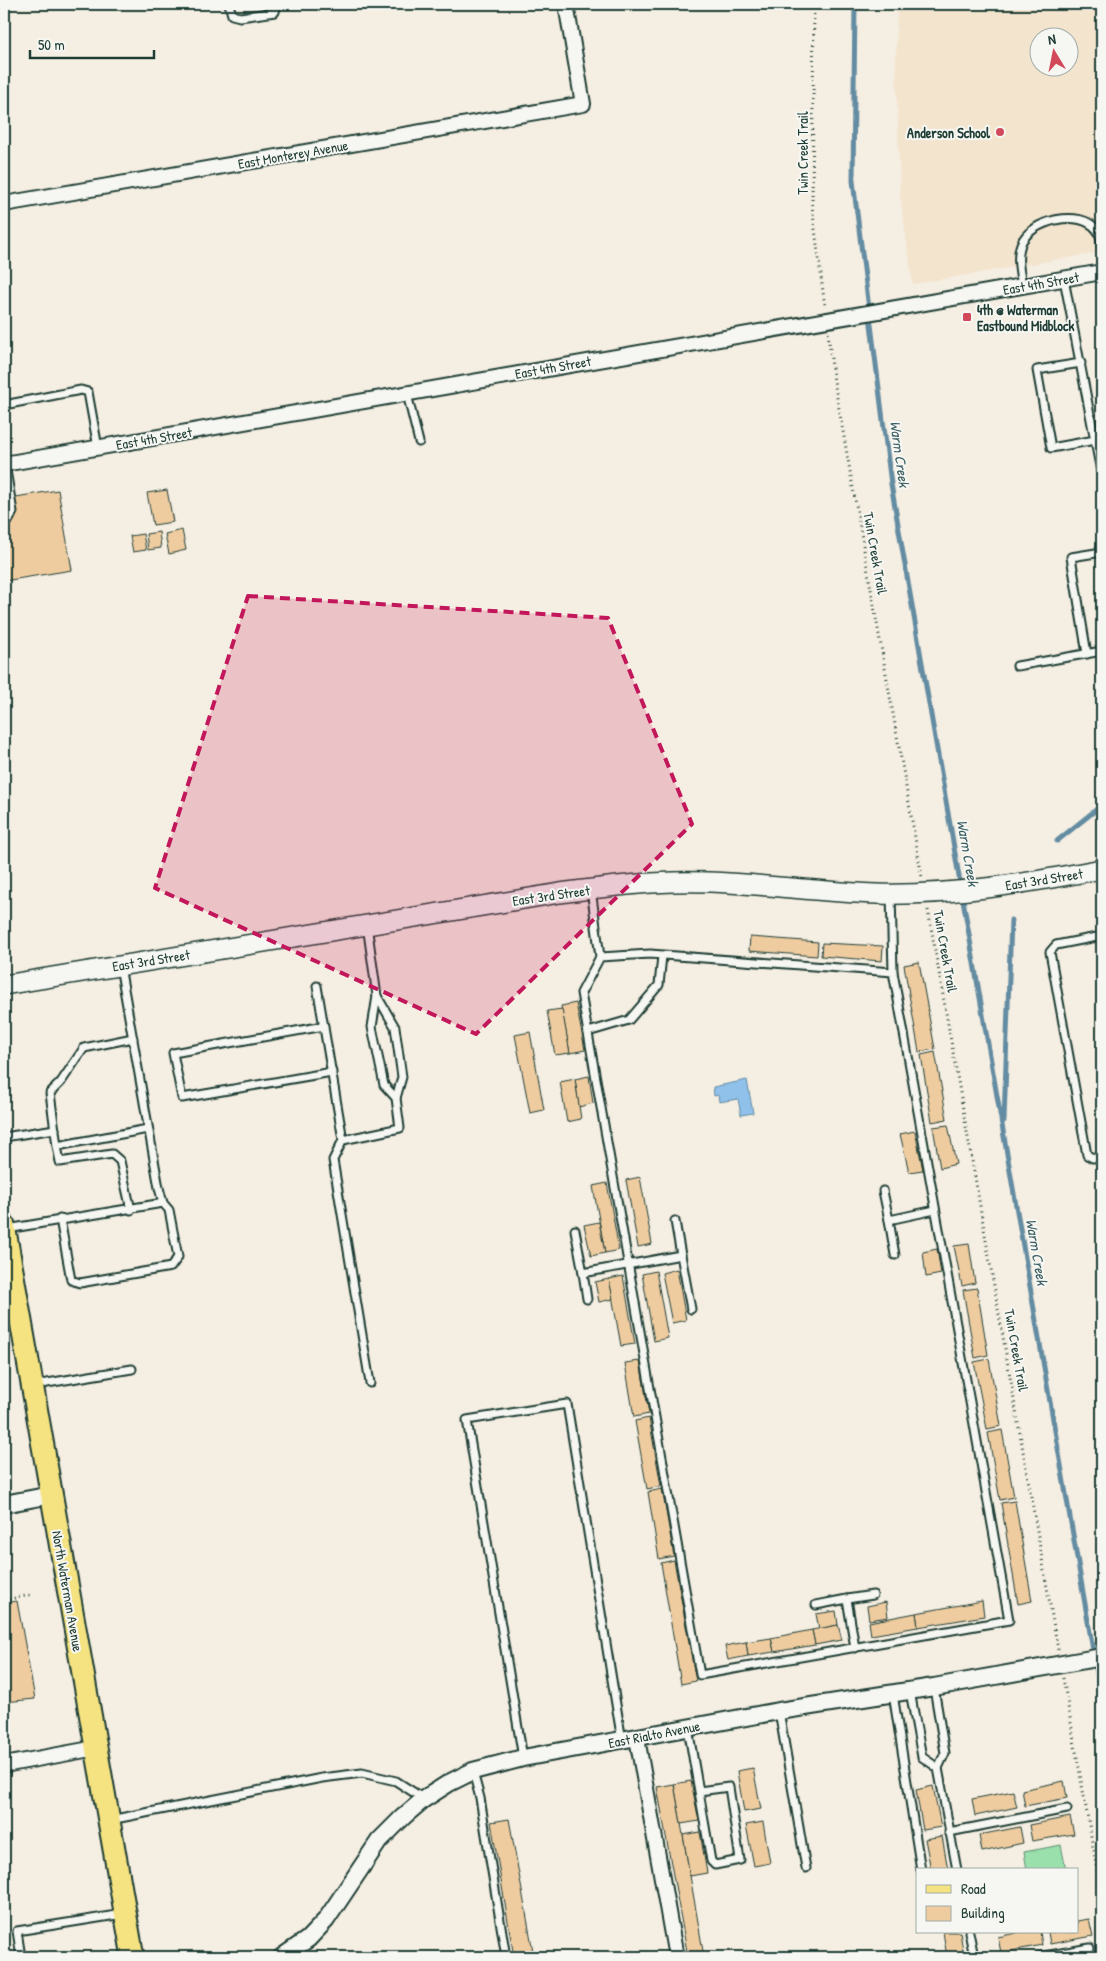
<svg xmlns="http://www.w3.org/2000/svg" width="1106" height="1961" viewBox="0 0 1106 1961" font-family="'Patrick Hand',sans-serif">
<style>
.built{fill:#f3e4ce;fill-rule:evenodd}
.green{fill:#9ae0ad;stroke:#5c8e70}
.water{fill:#90c1eb;stroke:#638ca2}
.lines{fill:none;stroke-linecap:round;stroke-linejoin:round}
.stream{stroke:#638ca2;stroke-width:5}
.building{fill:#efcca0;stroke:#1f3d34}
.service-casing{stroke:#1f3d34;stroke-width:11}
.minor-casing{stroke:#1f3d34;stroke-width:18}
.tertiary-casing{stroke:#1f3d34;stroke-width:20}
.secondary-casing{stroke:#1f3d34;stroke-width:22}
.primary-casing{stroke:#1f3d34;stroke-width:25}
.path{stroke:#1f3d34;stroke-width:3;stroke-dasharray:1 4;stroke-linecap:butt}
.service{stroke:#f6f6f2;stroke-width:7}
.minor{stroke:#f6f6f2;stroke-width:14}
.tertiary{stroke:#f6f6f2;stroke-width:16}
.secondary{stroke:#f6f6f2;stroke-width:19}
.primary{stroke:#f5e382;stroke-width:21}
.marked{fill:#c2185b;fill-opacity:0.2;stroke:#c2185b;stroke-width:4;stroke-dasharray:10 6;stroke-linejoin:round}
.poi-dot{fill:#d1495b;stroke:#f6f6f2;stroke-width:2}
.labels{text-anchor:middle;dominant-baseline:central;stroke-width:4;stroke-linejoin:round;paint-order:stroke}
.poi-label{font-size:14px;font-weight:bold;fill:#1f3d34;stroke:#f6f6f2;text-anchor:end}
.street-label{font-size:14px;fill:#1f3d34;stroke:#f6f6f2}
.water-label{font-size:15px;font-style:italic;fill:#3b5e62;stroke:#f6f6f2}
</style>
<rect width="100%" height="100%" fill="#f5eee2"/>
<filter id="ink" filterUnits="userSpaceOnUse"><feTurbulence type="fractalNoise" baseFrequency=".02" numOctaves="2"/><feDisplacementMap in="SourceGraphic" scale="10" xChannelSelector="R" yChannelSelector="G"/><feConvolveMatrix kernelMatrix="1 2 1 2 8 2 1 2 1" color-interpolation-filters="sRGB"/></filter>
<g filter="url(#ink)">
<!-- built -->
<path class="built" d="M 897,4 L 1102,4 L 1102,252 L 913,284 L 900,196 L 896,63 ZM 1038,38 L 1068,38 L 1068,68 L 1038,68 Z"/>
<!-- green -->
<path class="green" d="M 1061,1845 L 1066,1870 L 1027,1870 L 1024,1852 Z"/>
<!-- water -->
<path class="water" d="M 747,1080 L 753,1113 L 741,1115 L 738,1099 L 719,1102 L 718,1095 L 714,1096 L 713,1087 Z"/>
<g class="lines">
<!-- stream -->
<g class="stream">
<path d="M 855,4 L 853,181 L 891,484 L 1102,1702"/>
<path d="M 1057,841 L 1102,805"/>
<path d="M 1004,1121 L 1011,920"/>
</g>
</g>
<!-- building -->
<g class="building">
<path d="M 58,490 L 72,570 L 4,581 L 4,499 Z"/>
<path d="M 167,490 L 173,522 L 153,525 L 147,493 Z"/>
<path d="M 182,530 L 186,550 L 169,554 L 165,534 Z"/>
<path d="M 159,532 L 161,548 L 148,550 L 146,534 Z"/>
<path d="M 143,534 L 146,550 L 133,552 L 130,536 Z"/>
<path d="M 750,937 L 818,942 L 817,956 L 749,951 Z"/>
<path d="M 822,943 L 883,946 L 882,961 L 821,956 Z"/>
<path d="M 919,962 L 935,1049 L 919,1052 L 904,965 Z"/>
<path d="M 576,1003 L 585,1050 L 570,1053 L 561,1006 Z"/>
<path d="M 562,1009 L 570,1053 L 555,1055 L 547,1011 Z"/>
<path d="M 530,1032 L 544,1110 L 530,1113 L 515,1035 Z"/>
<path d="M 935,1052 L 947,1119 L 932,1122 L 921,1055 Z"/>
<path d="M 589,1076 L 593,1103 L 579,1107 L 575,1079 Z"/>
<path d="M 575,1079 L 581,1119 L 567,1122 L 560,1082 Z"/>
<path d="M 948,1125 L 956,1164 L 940,1168 L 933,1127 Z"/>
<path d="M 915,1131 L 923,1170 L 909,1172 L 900,1134 Z"/>
<path d="M 640,1177 L 652,1244 L 638,1247 L 626,1180 Z"/>
<path d="M 607,1183 L 619,1250 L 605,1253 L 593,1186 Z"/>
<path d="M 599,1222 L 605,1253 L 591,1256 L 584,1225 Z"/>
<path d="M 969,1244 L 975,1283 L 962,1286 L 954,1246 Z"/>
<path d="M 937,1249 L 941,1274 L 926,1277 L 923,1252 Z"/>
<path d="M 677,1269 L 686,1320 L 672,1323 L 662,1273 Z"/>
<path d="M 656,1271 L 668,1338 L 654,1341 L 642,1274 Z"/>
<path d="M 623,1276 L 635,1344 L 621,1346 L 609,1279 Z"/>
<path d="M 609,1279 L 613,1299 L 599,1302 L 595,1282 Z"/>
<path d="M 977,1288 L 988,1355 L 975,1358 L 963,1290 Z"/>
<path d="M 989,1359 L 1001,1426 L 987,1429 L 974,1362 Z"/>
<path d="M 640,1361 L 649,1414 L 634,1417 L 625,1363 Z"/>
<path d="M 649,1418 L 661,1486 L 647,1489 L 635,1421 Z"/>
<path d="M 1002,1430 L 1014,1497 L 1000,1500 L 988,1433 Z"/>
<path d="M 662,1489 L 674,1556 L 659,1559 L 648,1492 Z"/>
<path d="M 1015,1501 L 1032,1601 L 1018,1604 L 1001,1503 Z"/>
<path d="M 674,1560 L 696,1681 L 681,1684 L 661,1563 Z"/>
<path d="M 17,1601 L 35,1699 L 4,1702 L 4,1603 Z"/>
<path d="M 982,1601 L 984,1616 L 918,1627 L 916,1613 Z"/>
<path d="M 886,1602 L 888,1617 L 869,1620 L 867,1606 Z"/>
<path d="M 836,1611 L 838,1625 L 819,1629 L 816,1614 Z"/>
<path d="M 916,1613 L 918,1627 L 871,1635 L 869,1622 Z"/>
<path d="M 838,1625 L 842,1640 L 815,1645 L 812,1630 Z"/>
<path d="M 812,1630 L 815,1645 L 774,1652 L 771,1638 Z"/>
<path d="M 771,1638 L 774,1652 L 748,1656 L 746,1642 Z"/>
<path d="M 746,1642 L 748,1656 L 728,1660 L 725,1646 Z"/>
<path d="M 753,1768 L 761,1809 L 744,1812 L 737,1771 Z"/>
<path d="M 691,1781 L 699,1821 L 681,1824 L 674,1784 Z"/>
<path d="M 1064,1781 L 1067,1798 L 1025,1806 L 1022,1790 Z"/>
<path d="M 674,1784 L 683,1835 L 704,1957 L 688,1957 L 657,1787 Z"/>
<path d="M 933,1786 L 941,1827 L 923,1830 L 916,1790 Z"/>
<path d="M 1013,1791 L 1017,1807 L 975,1816 L 972,1799 Z"/>
<path d="M 1070,1817 L 1074,1834 L 1032,1841 L 1029,1825 Z"/>
<path d="M 509,1819 L 534,1957 L 514,1957 L 491,1822 Z"/>
<path d="M 763,1822 L 770,1863 L 754,1866 L 746,1825 Z"/>
<path d="M 1020,1827 L 1023,1843 L 982,1852 L 979,1835 Z"/>
<path d="M 700,1832 L 707,1873 L 690,1876 L 683,1835 Z"/>
<path d="M 942,1836 L 948,1870 L 931,1870 L 925,1839 Z"/>
<path d="M 1089,1919 L 1093,1936 L 1050,1944 L 1048,1932 L 1077,1932 L 1077,1921 Z"/>
<path d="M 943,1932 L 960,1932 L 964,1957 L 947,1957 Z"/>
<path d="M 1020,1932 L 1040,1932 L 1042,1945 L 1001,1953 L 998,1937 Z"/>
</g>
<g class="lines">
<!-- service casing -->
<g class="service-casing">
<g id="service">
<path d="M 229,4 L 232,15 L 240,17 L 275,12 L 277,4"/>
<path d="M 1064,279 L 1102,477"/>
<path d="M 1022,286 C 1020,273 1016,257 1021,244 C 1030,220 1081,208 1097,230 C 1101,235 1101,242 1102,248"/>
<path d="M 1081,363 L 1037,370 L 1051,448 L 1095,440"/>
<path d="M 407,394 L 419,442"/>
<path d="M 4,405 L 81,390 L 88,392 L 98,448"/>
<path d="M 4,521 L 9,520 L 13,512 L 5,464"/>
<path d="M 1087,654 L 1071,557 L 1102,552"/>
<path d="M 1017,666 L 1102,651"/>
<path d="M 591,889 L 600,957 L 581,993 L 700,1675 L 1009,1620 L 893,972 L 650,954 L 600,957"/>
<path d="M 891,894 L 893,972"/>
<path d="M 367,925 L 377,996 L 372,1027 L 384,1085 L 396,1098"/>
<path d="M 1102,936 L 1056,945 L 1050,952 L 1087,1155 L 1093,1158 L 1102,1157"/>
<path d="M 317,986 L 343,1140 L 400,1128 L 396,1098 L 402,1077 L 395,1027 L 377,996"/>
<path d="M 324,1026 L 173,1053 L 182,1098 L 332,1072"/>
<path d="M 588,1032 L 629,1020 L 659,985 L 662,956"/>
<path d="M 133,1038 L 84,1048 L 61,1082 L 50,1093 L 57,1146 L 148,1129"/>
<path d="M 4,1137 L 55,1129"/>
<path d="M 343,1140 L 333,1160 L 370,1383"/>
<path d="M 57,1146 L 60,1162 L 112,1154 L 120,1161 L 131,1210"/>
<path d="M 883,1191 L 889,1220 L 935,1210"/>
<path d="M 60,1219 L 71,1280 L 80,1283 L 171,1267 L 178,1257 L 169,1210 L 163,1203 L 159,1188 L 120,966"/>
<path d="M 889,1220 L 895,1255"/>
<path d="M 675,1221 L 681,1255"/>
<path d="M 7,1229 L 163,1203"/>
<path d="M 575,1230 L 583,1273 L 681,1255 L 691,1309"/>
<path d="M 583,1273 L 587,1299"/>
<path d="M 35,1385 L 132,1369"/>
<path d="M 847,1599 L 873,1595"/>
<path d="M 816,1605 L 847,1599 L 855,1648"/>
<path d="M 934,1688 L 945,1753 L 938,1768 L 957,1870"/>
<path d="M 910,1691 L 922,1757 L 938,1768"/>
<path d="M 893,1694 L 921,1870"/>
<path d="M 779,1711 L 806,1868"/>
<path d="M 688,1728 L 711,1861 L 715,1865 L 740,1860 L 729,1787 L 699,1791"/>
<path d="M 523,1758 L 467,1420 L 567,1404 L 622,1741"/>
<path d="M 473,1772 L 480,1798 L 506,1957"/>
<path d="M 110,1820 L 322,1778 L 362,1773 L 396,1781 L 424,1799"/>
<path d="M 949,1832 L 1067,1809"/>
<path d="M 969,1932 L 974,1957"/>
<path d="M 21,1957 L 17,1931 L 123,1914"/>
<path d="M 1038,1957 L 1090,1948"/>
</g>
</g>
<!-- minor casing -->
<g class="minor-casing">
<g id="minor">
<path d="M 4,204 L 583,104 L 566,4"/>
<path d="M 4,464 L 1102,272"/>
<path d="M 637,1738 L 676,1957"/>
<path d="M 4,1765 L 96,1748"/>
</g>
</g>
<!-- tertiary casing -->
<g class="tertiary-casing">
<g id="tertiary">
<path d="M 4,1504 L 51,1495"/>
<path d="M 282,1957 L 308,1939 L 326,1920 L 379,1841 L 403,1817 L 424,1799 L 449,1783 L 473,1771 L 523,1758 L 779,1711 L 934,1687 L 1102,1657"/>
</g>
</g>
<!-- secondary casing -->
<g class="secondary-casing">
<path id="secondary" d="M 4,985 L 560,893 C 597,888 635,883 673,882 C 741,880 809,892 877,894 C 953,896 1028,883 1102,869"/>
</g>
<!-- primary casing -->
<g class="primary-casing">
<path id="primary" d="M 4,1225 L 133,1957"/>
</g>
<!-- path -->
<g class="path">
<path d="M 814,4 L 812,206 L 825,307"/>
<path d="M 828,333 L 833,375 L 922,877"/>
<path d="M 928,910 L 1058,1650"/>
<path d="M 4,1600 L 31,1595"/>
<path d="M 1063,1678 L 1102,1898"/>
</g>
<!-- service -->
<use href="#service" class="service"/>
<!-- minor -->
<use href="#minor" class="minor"/>
<!-- tertiary -->
<use href="#tertiary" class="tertiary"/>
<!-- secondary -->
<use href="#secondary" class="secondary"/>
<!-- primary -->
<use href="#primary" class="primary"/>
</g>
</g>
<!-- marked area -->
<path class="marked" d="M 248,596 L 608,618 L 692,824 L 476,1034 L 155,888 Z"/>
<!-- markers -->
<g class="poi-dot">
<circle cx="1000" cy="132" r="5"/>
<rect x="962" y="312" width="10" height="10" rx="2.5"/>
</g>
<g class="labels">
<!-- poi labels -->
<g class="poi-label">
<text x="990" y="132">Anderson School</text>
<text x="977" y="309" text-anchor="start">4th @ Waterman<tspan x="977" dy="16">Eastbound Midblock</tspan></text>
</g>
<!-- street labels -->
<g class="street-label">
<text transform="translate(802 153) rotate(-90)">Twin Creek Trail</text>
<text transform="translate(293 154) rotate(-10)">East Monterey Avenue</text>
<text transform="translate(1041 283) rotate(-10)">East 4th Street</text>
<text transform="translate(553 367) rotate(-10)">East 4th Street</text>
<text transform="translate(154 438) rotate(-10)">East 4th Street</text>
<text transform="translate(876 553) rotate(80)">Twin Creek Trail</text>
<text transform="translate(1044 879) rotate(-9)">East 3rd Street</text>
<text transform="translate(551 895) rotate(-8)">East 3rd Street</text>
<text transform="translate(946 951) rotate(80)">Twin Creek Trail</text>
<text transform="translate(151 960) rotate(-9)">East 3rd Street</text>
<text transform="translate(1017 1350) rotate(80)">Twin Creek Trail</text>
<text transform="translate(68 1591) rotate(80)">North Waterman Avenue</text>
<text transform="translate(654 1734) rotate(-11)">East Rialto Avenue</text>
</g>
<!-- water labels -->
<g class="water-label">
<text transform="translate(900 454) rotate(82)">Warm Creek</text>
<text transform="translate(968 853) rotate(80)">Warm Creek</text>
<text transform="translate(1037 1252) rotate(80)">Warm Creek</text>
</g>
</g>
<!-- margin -->
<rect width="1106" height="1961" fill="none" stroke="#f6f6f2" stroke-width="20"/>
<rect x="10" y="10" width="1086" height="1941" fill="none" stroke="#1f3d34" stroke-width="2" filter="url(#ink)"/>
<!-- legend -->
<rect x="916" y="1868" width="162" height="65" fill="#f6f6f2" stroke="#a0aca6"/>
<rect x="926" y="1885" width="25" height="8" fill="#f5e382" stroke="#a0aca6"/>
<text x="961" y="1894" font-size="15" fill="#1f3d34">Road</text>
<rect x="926" y="1906" width="25" height="15" fill="#efcca0" stroke="#a0aca6"/>
<text x="961" y="1918" font-size="15" fill="#1f3d34">Building</text>
<!-- north arrow -->
<g transform="translate(1054 52) rotate(350)"><circle r="24" fill="#f6f6f2" stroke="#a0aca6"/>
<path d="M0-4L9 19L0 12L-9 19Z" fill="#d1495b"/>
<text y="-8" font-size="14" font-weight="bold" text-anchor="middle" fill="#1f3d34">N</text>
</g>
<!-- scale -->
<path d="M30 50v8h124v-8" fill="none" stroke="#1f3d34" stroke-width="2.5"/>
<text x="38" y="50" font-size="15" fill="#1f3d34" stroke="#f6f6f2" stroke-width="4" paint-order="stroke">50 m</text>
</svg>
